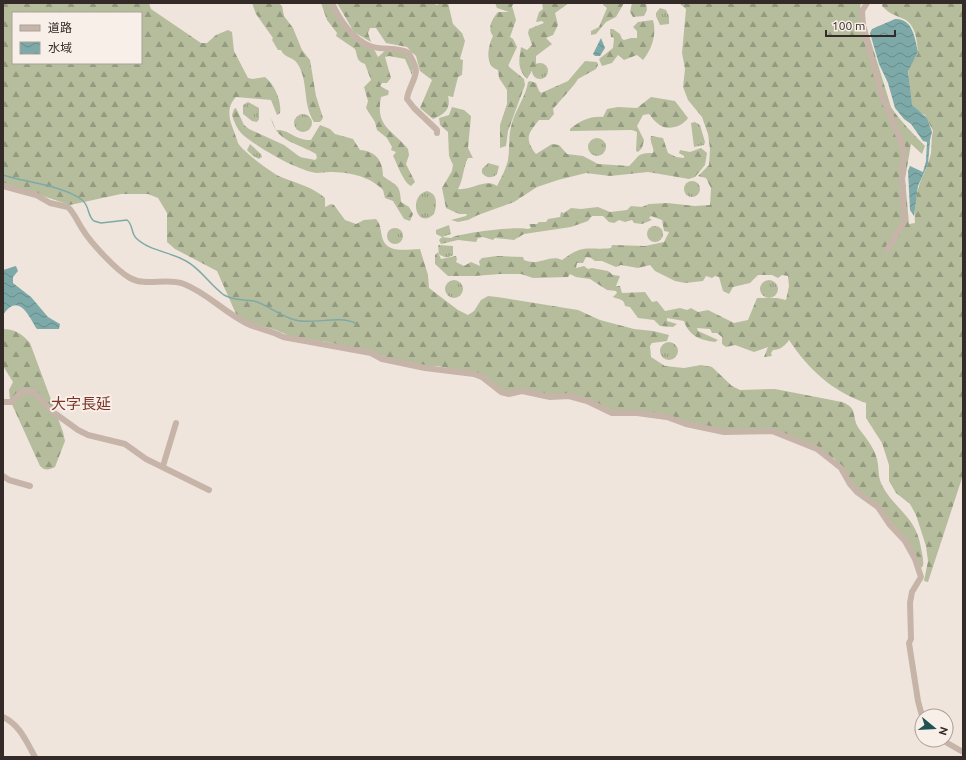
<svg xmlns="http://www.w3.org/2000/svg" width="966" height="760" viewBox="0 0 966 760" font-family="Ubuntu,'Noto Sans JP',sans-serif">
<style>
.grass{fill:url(#grass-tufts)}
.forest{fill:url(#forest-firs);fill-rule:evenodd}
.water{fill:url(#water-waves)}
.lines{fill:none;stroke-linecap:round;stroke-linejoin:round}
.stream{stroke:#7daaa8;stroke-width:1.5}
.minor{stroke:#c7b4a9;stroke-width:6}
.labels{text-anchor:middle;dominant-baseline:central;stroke-width:4;stroke-linejoin:round;paint-order:stroke}
.quarter-label{font-size:15px;fill:#7c3528;stroke:#f8efe8}
</style>
<defs>
<pattern id="grass-tufts" width="24" height="20" patternUnits="userSpaceOnUse"><rect width="24" height="20" fill="#b5bd9d"/><path d="M3 7l-1-3M5 7V3M7 7l1-3M15 17l-1-3M17 17v-4M19 17l1-3" fill="none" stroke="#949a80"/></pattern>
<pattern id="forest-firs" width="22" height="20" patternUnits="userSpaceOnUse"><rect width="22" height="20" fill="#b5bd9d"/><path d="M5 1l3.5 6h-7zM16 11l3.5 6h-7z" fill="#949a80"/></pattern>
<pattern id="water-waves" width="16" height="10" patternUnits="userSpaceOnUse"><rect width="16" height="10" fill="#7daaa8"/><path d="M0 5q4-4 8 0t8 0" fill="none" stroke="#678b89"/></pattern>
</defs>
<rect width="100%" height="100%" fill="#f0e5dc"/>
<!-- grass -->
<g class="grass">
<path d="M 660,8 L 666,10 L 669,16 L 669,24 L 660,25 L 656,16 L 656,13 Z"/>
<circle cx="540" cy="71" r="8"/>
<path d="M 248,102 L 259,108 L 259,119 L 257,122 L 252,121 L 243,114 L 243,105 Z"/>
<circle cx="303" cy="123" r="9"/>
<path d="M 695,122 L 700,125 L 705,142 L 704,145 L 694,147 L 691,123 Z"/>
<circle cx="597" cy="147" r="9"/>
<path d="M 250,144 L 261,154 L 262,157 L 259,159 L 253,156 L 247,150 Z"/>
<path d="M 488,163 L 499,166 L 497,174 C 492,179 486,178 482,173 L 482,169 Z"/>
<circle cx="692" cy="189" r="8"/>
<path d="M 427,191 C 438,194 437,205 434,214 C 417,231 407,196 427,191 Z"/>
<path d="M 449,225 L 451,234 L 442,237 L 436,234 L 436,230 Z"/>
<circle cx="655" cy="234" r="8"/>
<circle cx="395" cy="236" r="8"/>
<path d="M 438,245 L 453,246 L 453,255 C 448,258 444,258 439,254 Z"/>
<circle cx="769" cy="289" r="9"/>
<circle cx="454" cy="289" r="9"/>
<circle cx="669" cy="351" r="9"/>
</g>
<!-- forest -->
<g class="forest">
<path d="M 3,3 L 149,3 L 151,9 L 201,43 L 207,43 L 216,35 L 228,30 L 232,32 L 234,51 L 248,78 L 253,79 L 265,77 C 274,84 282,101 280,113 L 277,115 L 271,100 L 236,97 C 228,105 228,115 232,126 C 234,131 236,137 238,143 C 242,151 272,173 281,177 C 296,183 313,187 325,198 L 325,207 L 331,204 L 334,205 L 345,220 L 356,224 L 364,220 L 376,219 C 382,226 380,232 383,240 C 389,254 409,249 420,249 L 428,275 L 429,288 L 458,310 L 468,315 L 474,311 L 481,300 L 488,296 L 497,297 L 578,310 L 600,320 L 634,329 L 653,331 L 669,335 L 667,341 L 652,343 L 650,346 L 651,357 L 665,366 L 684,368 L 701,365 L 712,367 L 732,386 L 740,390 L 775,389 L 842,402 C 860,409 850,417 860,430 C 867,439 874,448 877,459 C 879,467 878,476 881,483 C 893,509 916,515 921,548 C 922,554 924,560 923,566 L 921,568 L 907,540 L 852,484 L 835,459 L 787,434 L 723,431 L 689,423 L 614,412 L 591,402 L 549,395 L 501,391 L 485,376 L 438,366 L 427,366 L 401,361 L 328,342 L 292,337 L 276,330 L 247,322 L 236,314 L 217,271 L 175,249 L 167,242 L 167,213 L 158,198 L 148,194 L 121,194 L 70,205 L 4,183 ZM 13,13 L 141,13 L 141,63 L 13,63 Z"/>
<path d="M 252,3 L 279,3 L 282,6 L 284,16 L 293,28 L 302,50 L 310,60 L 316,96 L 323,118 L 320,122 L 314,122 C 302,104 309,80 297,63 C 293,57 284,58 281,50 L 278,50 L 272,40 L 273,38 L 256,14 Z"/>
<path d="M 321,3 L 331,3 L 336,15 L 375,51 L 378,57 L 386,50 L 406,53 L 413,68 L 412,75 L 405,59 L 389,56 L 385,57 L 391,78 L 387,83 L 382,83 L 380,86 L 389,91 L 388,95 L 381,97 C 375,127 392,129 408,149 L 409,155 L 406,164 L 415,182 L 411,186 C 403,182 398,165 393,156 L 396,152 L 391,150 L 392,147 L 387,138 L 377,130 L 375,122 L 366,108 L 368,101 L 364,87 L 371,80 L 365,64 C 356,61 358,57 355,49 L 336,36 L 337,33 L 327,20 Z"/>
<path d="M 337,3 L 433,3 L 437,5 L 440,3 L 448,3 L 453,24 L 462,33 L 465,41 L 460,59 L 463,60 L 462,75 L 458,77 L 453,97 L 448,96 C 451,109 445,114 433,119 L 420,108 L 432,80 L 420,71 L 416,56 L 407,47 L 386,43 L 376,28 L 370,28 L 368,33 L 371,42 L 354,32 Z"/>
<path d="M 495,3 L 514,3 L 512,6 L 516,20 L 510,37 L 513,39 L 517,47 L 508,66 L 524,79 L 525,85 L 508,131 L 506,146 L 500,148 L 500,125 L 507,104 L 507,90 L 499,78 L 498,70 C 484,66 488,46 493,36 C 487,28 492,19 498,12 L 509,12 L 497,8 Z"/>
<path d="M 542,3 L 569,3 L 555,13 L 558,25 L 553,35 L 546,38 L 552,44 L 536,56 L 536,64 L 527,79 C 517,68 519,61 521,47 L 527,50 L 532,45 L 528,33 L 529,29 L 544,23 L 542,21 L 536,22 L 539,12 L 543,9 Z"/>
<path d="M 604,3 L 624,3 L 616,17 L 606,22 L 596,34 L 591,35 L 591,31 L 599,27 L 607,8 L 603,5 Z"/>
<path d="M 632,3 L 646,3 L 647,10 L 644,16 L 633,17 L 630,12 Z"/>
<path d="M 679,3 L 862,3 L 860,6 L 891,107 C 900,121 913,133 925,146 L 922,154 L 911,144 L 905,179 L 909,224 L 915,223 C 914,209 916,193 921,180 C 925,171 929,163 931,153 C 932,145 931,139 933,131 L 925,115 L 914,110 L 911,105 L 908,68 L 918,53 C 917,41 916,25 904,19 C 893,14 891,15 882,6 L 882,3 L 963,3 L 963,475 L 928,582 L 924,581 L 928,561 L 926,546 L 916,515 L 910,504 L 896,493 L 889,481 L 889,465 L 882,443 L 866,418 L 866,403 C 833,392 808,369 789,340 C 785,346 780,350 773,350 L 771,353 L 772,356 L 764,357 L 768,347 L 754,352 L 735,345 L 726,347 L 722,344 L 722,337 L 717,333 L 712,333 L 710,329 L 697,328 L 698,331 L 718,340 L 715,342 C 700,340 689,336 684,321 L 667,318 L 667,321 L 677,324 L 673,327 L 660,326 L 654,320 L 638,318 L 630,307 L 625,306 C 624,298 619,300 613,297 L 617,293 L 616,291 L 607,290 L 590,279 L 576,277 L 570,274 L 568,277 L 533,278 L 521,274 L 500,274 L 475,276 L 448,276 L 435,264 L 435,255 L 438,252 L 441,259 L 456,256 L 457,259 L 456,262 L 464,266 L 471,262 L 480,266 L 479,261 L 482,258 L 497,256 L 523,257 L 524,260 C 527,261 530,262 533,262 C 543,262 553,255 562,260 C 585,243 586,251 611,248 L 612,245 L 645,246 L 664,242 L 669,232 L 664,231 L 662,220 L 651,216 L 649,218 L 652,220 L 642,224 L 634,223 L 632,220 L 625,222 L 619,220 L 614,223 L 609,222 L 603,216 L 592,216 L 588,221 L 571,227 L 524,234 L 514,240 L 495,238 L 493,240 L 483,237 L 478,238 L 476,242 L 458,240 L 441,244 L 439,240 L 442,237 L 451,238 C 460,233 517,226 528,229 L 531,228 L 529,224 L 537,224 L 539,222 L 546,222 L 548,219 L 560,217 L 561,212 L 564,213 L 571,208 L 581,209 L 598,207 L 610,212 L 627,210 L 631,206 L 642,207 L 649,204 L 667,203 L 695,206 L 710,205 L 711,188 L 706,178 L 698,176 L 709,165 L 710,149 L 708,134 L 702,117 L 688,100 L 683,87 L 685,69 L 682,53 L 686,9 ZM 586,257 L 591,258 L 595,261 L 602,261 L 616,267 L 621,265 L 638,268 L 650,265 L 655,271 L 675,281 L 685,283 L 703,281 L 706,276 L 712,278 L 715,276 L 719,277 L 723,291 L 729,294 L 733,287 L 750,283 L 758,275 L 772,275 L 778,278 L 782,275 L 788,276 L 789,286 L 786,300 L 777,298 L 757,298 L 748,320 L 734,323 L 708,310 L 698,312 L 691,308 L 687,310 L 680,308 L 665,311 L 657,301 L 652,302 L 645,292 L 622,293 L 620,286 L 616,286 L 620,276 L 613,275 L 608,271 L 592,268 L 588,269 L 584,266 L 576,268 L 577,263 L 583,263 Z"/>
<path d="M 653,20 C 657,34 652,49 643,60 L 637,55 L 624,60 L 618,55 L 612,63 L 602,66 L 599,59 L 613,48 L 614,38 L 611,37 L 610,29 L 613,29 L 620,34 L 622,39 L 624,40 L 631,38 L 637,38 L 637,31 L 633,27 L 638,22 Z"/>
<path d="M 585,61 L 597,62 L 598,65 L 596,69 L 578,79 L 574,85 L 553,109 L 554,114 L 549,120 L 539,120 C 528,134 524,138 536,154 L 552,144 L 559,145 L 567,154 L 583,156 L 598,164 L 629,166 C 640,156 636,153 653,153 C 655,147 649,143 651,136 L 663,138 L 668,153 L 676,157 L 684,158 L 684,156 L 679,153 L 680,150 L 690,152 L 701,148 L 707,153 L 705,165 L 695,177 L 689,179 L 648,172 L 610,176 L 586,173 L 558,180 L 537,187 L 514,202 L 478,215 L 468,220 L 458,222 L 451,220 L 466,216 L 467,214 L 459,214 L 446,208 L 442,188 L 452,171 L 453,165 L 449,156 L 448,132 L 440,125 L 439,118 L 449,115 L 452,107 L 464,110 L 471,116 L 468,148 L 473,158 L 468,158 C 463,167 464,178 458,189 C 471,191 485,178 497,186 C 501,178 506,169 508,160 C 510,148 508,135 512,123 C 516,109 526,96 528,82 L 530,81 L 536,83 L 539,91 L 541,93 L 568,81 Z"/>
<path d="M 651,97 L 675,101 L 688,118 C 681,128 665,132 656,122 C 653,120 652,117 649,114 L 643,115 L 637,126 L 644,140 L 642,148 L 638,152 L 636,151 L 637,132 L 632,130 L 570,131 L 570,129 C 580,121 590,116 603,117 L 607,109 L 618,107 L 637,108 Z"/>
<path d="M 236,108 L 244,125 L 249,129 L 284,145 L 300,157 L 315,160 L 317,158 L 316,154 C 298,143 276,142 271,118 L 276,130 C 289,129 294,140 311,140 L 320,125 L 330,129 L 335,134 L 353,139 L 360,150 C 376,151 383,161 383,176 C 396,186 400,183 401,202 L 409,207 L 413,214 L 410,221 L 404,219 L 393,201 L 385,198 L 383,190 C 370,176 348,172 329,172 C 325,172 321,173 317,173 C 297,171 257,147 242,134 C 237,129 234,122 232,115 L 234,109 Z"/>
<path d="M 3,329 C 15,329 22,334 30,343 L 63,432 L 65,441 L 55,467 C 49,470 45,471 40,466 L 10,400 L 9,390 L 13,382 L 3,366 Z"/>
</g>
<!-- water -->
<g class="water">
<path d="M 895,19 C 913,18 915,39 918,52 L 908,71 L 912,105 L 927,118 L 932,132 L 930,140 L 928,164 L 918,186 L 914,216 L 910,210 L 908,171 L 910,166 L 923,172 L 926,161 L 927,142 L 923,141 L 911,124 L 904,119 L 895,108 L 888,83 L 879,64 L 870,33 L 872,29 Z"/>
<path d="M 601,38 L 605,48 L 600,56 L 595,56 L 593,54 Z"/>
<path d="M 16,266 L 18,271 L 13,277 L 13,283 L 31,297 L 48,317 L 60,324 L 59,329 L 37,329 C 29,317 19,291 3,315 L 3,270 Z"/>
</g>
<g class="lines">
<!-- stream -->
<path class="stream" d="M 3,175 C 24,182 65,186 82,200 C 90,206 87,216 94,221 L 101,223 L 127,220 C 133,224 131,233 136,238 C 149,251 171,252 186,261 C 201,269 210,285 224,295 C 234,301 243,299 254,301 C 268,305 280,316 295,320 C 313,325 338,315 355,323"/>
<!-- minor -->
<g class="minor">
<path d="M 332,3 C 339,19 353,40 370,46 C 383,51 397,46 409,53 C 411,58 416,65 416,71 C 415,81 408,89 407,99 L 414,108 L 437,130 L 437,133"/>
<path d="M 867,3 L 862,11 L 863,26 L 881,93 L 900,139 L 904,153 L 902,178 L 904,222 L 887,250"/>
<path d="M 3,186 L 36,195 L 50,203 L 68,207 C 75,214 78,223 83,230 C 91,243 117,271 130,278 C 146,287 167,277 184,284 C 207,293 224,312 246,323 C 257,329 271,330 283,337 L 371,353 L 382,359 L 425,368 L 474,374 L 482,377 L 501,392 L 509,394 L 522,391 L 550,397 L 569,396 L 587,401 L 612,413 L 637,413 L 667,417 L 686,424 L 724,432 L 772,431 L 817,449 L 841,468 L 850,484 L 857,492 L 878,507 L 890,525 L 905,541 L 915,559 L 921,577 L 912,592 L 910,603 L 911,639 L 909,643 L 918,701 L 922,716"/>
<path d="M 3,402 L 12,402 L 22,391 L 33,391 L 53,412 L 78,430 L 88,435 L 125,444 L 146,459 L 209,490"/>
<path d="M 163,466 L 176,423"/>
<path d="M 3,476 L 9,480 L 30,486"/>
<path d="M 3,717 C 20,725 26,741 35,757"/>
<path d="M 942,740 L 963,752"/>
</g>
</g>
<g class="labels">
<!-- quarter labels -->
<g class="quarter-label">
<text x="81" y="403">大字長延</text>
</g>
</g>
<!-- border -->
<rect width="966" height="760" fill="none" stroke="#342b28" stroke-width="8"/>
<!-- legend -->
<rect x="12" y="12" width="130" height="52" fill="#f8efe8" stroke="#aaa19b"/>
<rect x="20" y="25" width="20" height="6" fill="#c7b4a9" stroke="#aaa19b"/>
<text x="48" y="32" font-size="12" fill="#342b28">道路</text>
<rect x="20" y="42" width="20" height="12" fill="url(#water-waves)" stroke="#aaa19b"/>
<text x="48" y="52" font-size="12" fill="#342b28">水域</text>
<!-- north arrow -->
<g transform="translate(934 728) rotate(108)"><circle r="19" fill="#f8efe8" stroke="#aaa19b"/>
<path d="M0-3L7 15L0 10L-7 15Z" fill="#215251"/>
<text y="-6" font-size="11" font-weight="bold" text-anchor="middle" fill="#342b28">N</text>
</g>
<!-- scale -->
<path d="M826 30v6h69v-6" fill="none" stroke="#342b28" stroke-width="2"/>
<text x="832" y="30" font-size="12" fill="#342b28" stroke="#f8efe8" stroke-width="3" paint-order="stroke">100 m</text>
</svg>
